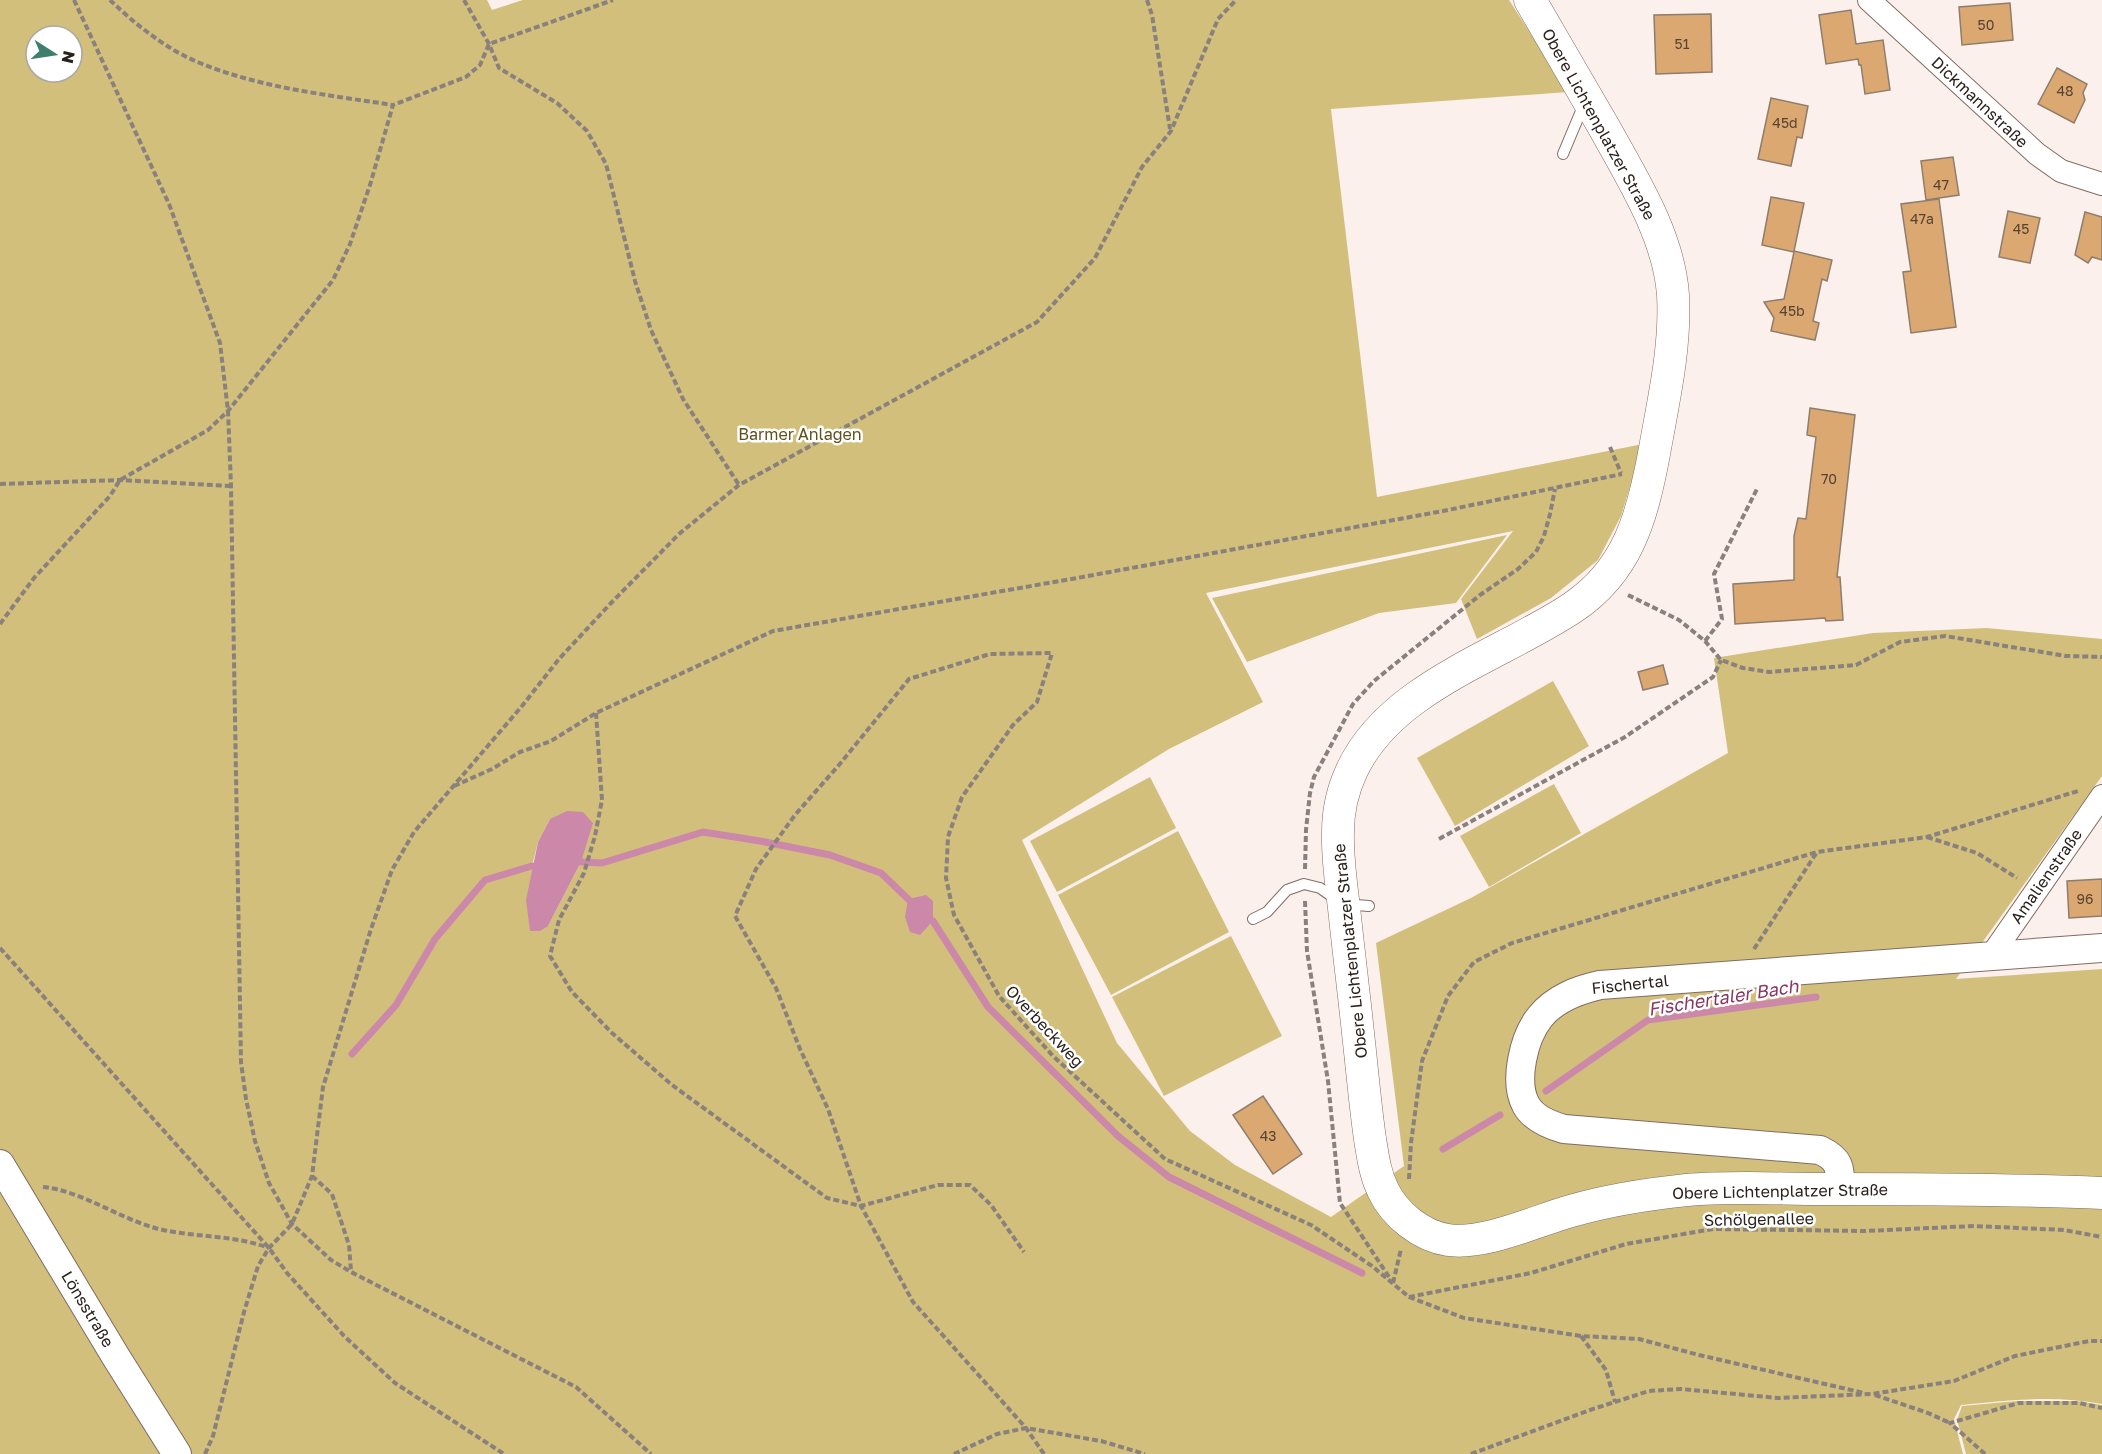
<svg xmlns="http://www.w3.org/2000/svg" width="2102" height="1454" viewBox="0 0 2102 1454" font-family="'Golos Text',sans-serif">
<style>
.green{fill:#d2bf7c;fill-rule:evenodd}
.water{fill:#cc88a8}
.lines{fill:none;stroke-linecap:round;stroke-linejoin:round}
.stream{stroke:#cc88a8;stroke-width:7}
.building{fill:#dba872;stroke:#8e7d6c;stroke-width:1.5}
.service-casing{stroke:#826b62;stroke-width:12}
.minor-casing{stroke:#826b62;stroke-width:24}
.tertiary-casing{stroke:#826b62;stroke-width:30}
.secondary-casing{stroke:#826b62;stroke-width:33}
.path{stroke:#8a817d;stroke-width:4;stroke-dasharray:6 3;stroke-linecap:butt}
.service{stroke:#fff;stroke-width:10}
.minor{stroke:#fff;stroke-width:22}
.tertiary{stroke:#fff;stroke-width:28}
.secondary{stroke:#fff;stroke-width:32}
.labels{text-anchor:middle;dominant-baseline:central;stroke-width:5;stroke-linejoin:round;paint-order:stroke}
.number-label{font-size:14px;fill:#564332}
.street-label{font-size:16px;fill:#2a211d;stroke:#fff}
.park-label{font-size:16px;fill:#5f511c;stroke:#fff}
.water-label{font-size:18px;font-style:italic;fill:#883662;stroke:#fff}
</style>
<rect width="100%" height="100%" fill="#fbf0ec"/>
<!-- green -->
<g class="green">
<path d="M 0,0 L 487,0 L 492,10 L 523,0 L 1509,0 L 1568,92 L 1331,109 L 1377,497 L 1643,444 L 1621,516 L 1598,560 L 1551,598 L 1477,639 L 1461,599 L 1513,531 L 1206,593 L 1263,702 L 1169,749 L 1022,840 L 1117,1043 L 1190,1131 L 1235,1165 L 1331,1217 L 1404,1166 L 1376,943 L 1471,898 L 1728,753 L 1714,658 L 1873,633 L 1987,628 L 2102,639 L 2102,776 L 1956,979 L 2102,969 L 2102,1404 C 2055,1395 2008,1400 1961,1405 L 1954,1419 L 1963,1454 L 0,1454 ZM 36,36 L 72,36 L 72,72 L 36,72 ZM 550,819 L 581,862 L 548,926 L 532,866 L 538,842 Z"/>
<path d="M 1507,535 L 1456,603 L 1379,613 L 1247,662 L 1212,598 Z"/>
<path d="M 1553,681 L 1589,746 L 1455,826 L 1417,758 Z"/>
<path d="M 1150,777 L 1176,828 L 1057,892 L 1030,841 Z"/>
<path d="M 1554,784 L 1581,833 L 1489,887 L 1460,836 Z"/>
<path d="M 1178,831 L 1229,932 L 1111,995 L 1058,895 Z"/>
<path d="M 1231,936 L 1282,1036 L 1164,1096 L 1112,997 Z"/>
<path d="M 2017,1401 L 2077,1401 L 2102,1405 L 2102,1454 L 1966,1454 L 1957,1420 L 1962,1406 Z"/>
</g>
<!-- water -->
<g class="water">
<path d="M 567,811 L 583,812 L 593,823 L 581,862 L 548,926 L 540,931 L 530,931 L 526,900 L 538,842 L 550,819 Z"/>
<path d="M 926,895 L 933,901 L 933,921 L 920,935 L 910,932 L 905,917 L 908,899 Z"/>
</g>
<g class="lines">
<!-- stream -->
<g class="stream">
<path d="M 581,862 L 602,863 L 703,832 L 760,841 L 830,855 L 881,873 L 908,899"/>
<path d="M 933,921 L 988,1007 L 1118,1136 L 1169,1177 L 1362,1273"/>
<path d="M 352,1054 L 396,1005 L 435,939 L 485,880 L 532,866"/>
<path d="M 1546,1091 L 1648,1020 L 1816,997"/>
<path d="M 1443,1149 L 1500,1115"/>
</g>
</g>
<!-- building -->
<g class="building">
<path d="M 2010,3 L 2013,40 L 1962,45 L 1959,7 Z"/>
<path d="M 1851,10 L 1856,44 L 1883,40 L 1890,90 L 1865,94 L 1861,65 L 1859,65 L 1858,59 L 1826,64 L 1819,15 Z"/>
<path d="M 1711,14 L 1712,72 L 1656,74 L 1654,15 Z"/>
<path d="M 2057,68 L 2087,84 L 2083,93 L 2085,100 L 2074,123 L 2038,104 Z"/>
<path d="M 1771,98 L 1808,106 L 1802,138 L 1797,137 L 1791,166 L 1758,159 Z"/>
<path d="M 1953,157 L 1959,195 L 1926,200 L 1921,161 Z"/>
<path d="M 1771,197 L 1804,203 L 1794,251 L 1832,260 L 1827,281 L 1822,279 L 1813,321 L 1819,323 L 1815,340 L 1771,331 L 1774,318 L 1764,302 L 1784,299 L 1794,252 L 1762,245 Z"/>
<path d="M 1939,199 L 1956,327 L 1911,333 L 1903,272 L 1911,271 L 1901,204 Z"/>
<path d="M 2008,211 L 2040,218 L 2030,263 L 1999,257 Z"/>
<path d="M 2085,212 L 2102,217 L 2102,260 L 2092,257 L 2088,263 L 2075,255 Z"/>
<path d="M 1810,408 L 1855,415 L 1837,577 L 1840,577 L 1843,620 L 1826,621 L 1825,618 L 1735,624 L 1733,584 L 1794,580 L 1794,536 L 1798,518 L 1806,519 L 1816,437 L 1807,435 Z"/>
<path d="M 1663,665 L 1668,684 L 1643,690 L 1638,672 Z"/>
<path d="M 2102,879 L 2102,916 L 2069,918 L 2067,881 Z"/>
<path d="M 1263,1096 L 1302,1154 L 1273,1174 L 1233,1115 Z"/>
</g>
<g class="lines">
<!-- service casing -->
<g class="service-casing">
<g id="service">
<path d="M 1563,154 L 1584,104"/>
<path d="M 1253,919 L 1267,912 L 1287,890 L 1304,884 L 1320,888 L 1343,904 L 1369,906"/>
</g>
</g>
<!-- minor casing -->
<g class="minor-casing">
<g id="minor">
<path d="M 1869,0 L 2037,154 L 2061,171 L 2102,184"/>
<path d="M 1991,956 L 2102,796"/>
</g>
</g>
<!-- tertiary casing -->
<g class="tertiary-casing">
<g id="tertiary">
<path d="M 0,1164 L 116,1357 L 177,1454"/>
<path d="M 1840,1189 C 1840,1168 1841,1160 1820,1150 L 1564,1129 C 1550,1125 1533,1118 1526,1105 C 1513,1081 1524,1037 1540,1017 C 1555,998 1578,990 1600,985 L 2102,948"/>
</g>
</g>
<!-- secondary casing -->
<g class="secondary-casing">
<path id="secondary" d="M 1530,0 C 1555,43 1580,86 1605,129 C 1633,180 1669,236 1673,295 C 1676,348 1663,402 1654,454 C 1642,517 1628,571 1572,608 C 1500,656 1391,687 1352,770 C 1343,789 1338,811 1338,832 C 1337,860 1342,888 1345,917 C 1349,955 1354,994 1358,1033 C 1362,1068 1365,1104 1370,1139 C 1373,1157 1375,1174 1383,1190 C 1394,1214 1421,1236 1448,1240 C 1486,1245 1535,1221 1571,1211 C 1609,1200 1648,1194 1687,1190 C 1732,1186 1779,1189 1825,1189 C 1917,1189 2010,1189 2102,1193"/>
</g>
<!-- path -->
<g class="path">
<path d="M 74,0 L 169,204 L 220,343 L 228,411 L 231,486 L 241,1062 L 246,1099 L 255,1141 L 269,1183 L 292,1224 L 331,1260 L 351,1272 L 576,1387 L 651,1454"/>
<path d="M 110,0 C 135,24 167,50 200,63 C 261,88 328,95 393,105"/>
<path d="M 464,0 L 489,44 L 499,68 L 557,103 L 587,131 L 606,164 L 635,281 L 651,330 L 683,399 L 739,485"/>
<path d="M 1147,0 L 1152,15 L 1170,129"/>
<path d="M 1610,447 L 1621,473"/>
<path d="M 0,484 L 120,480 L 231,486"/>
<path d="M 1628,595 L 1679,620 L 1705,641 L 1721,660 L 1743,668 L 1769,672 L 1856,665 L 1900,642 L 1945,636 L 2066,656 L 2102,657"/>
<path d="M 0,624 L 34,578 L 110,496 L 120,480 L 208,430 L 228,411 L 333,280 L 350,244 L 370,185 L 393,105 L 466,77 L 480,65 L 489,44 L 613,0"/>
<path d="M 1705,641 L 1722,619 L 1714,574 L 1757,489"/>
<path d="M 596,713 L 602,800 L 595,836 L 584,873 L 559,920 L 550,956 L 572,992 L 612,1033 L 672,1085 L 827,1198 L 861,1206 L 938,1185 L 970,1185 L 991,1205 L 1024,1252"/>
<path d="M 454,786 L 492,769 L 520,752 L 551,741 L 596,713 L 773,631 L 1077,578 L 1443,511 L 1622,474"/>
<path d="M 1927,837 L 1977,853 L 2017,878"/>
<path d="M 1439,839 L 1625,737 L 1713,677 L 1721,660"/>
<path d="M 1305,869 L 1306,830 L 1310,793 L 1314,777 L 1353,704 L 1374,681 L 1480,595 L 1518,569 L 1536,552 L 1544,536 L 1550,514 L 1555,489"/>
<path d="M 1305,901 L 1307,951 L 1328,1081 L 1340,1203 L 1391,1280"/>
<path d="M 0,948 L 269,1248 L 287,1273 L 345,1337 L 395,1383 L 504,1454"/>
<path d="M 1754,949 L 1817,852"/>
<path d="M 312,1176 L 332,1194 L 349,1245 L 351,1271"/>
<path d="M 1409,1179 L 1411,1143 L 1422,1061 L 1448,996 L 1474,962 L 1512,943 L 1817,852 L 1927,837 L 2078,791"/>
<path d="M 43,1187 C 79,1190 119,1218 155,1228 C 193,1238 231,1234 269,1248"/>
<path d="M 1393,1283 L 1401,1249"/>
<path d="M 1409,1297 L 1464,1318 L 1581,1336 L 1639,1339 L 1699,1355 L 1864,1393"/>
<path d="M 1581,1336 L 1606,1370 L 1615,1402"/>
<path d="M 1875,1395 L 1928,1413 L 1950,1423"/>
<path d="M 205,1454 L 213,1436 L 244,1312 L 258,1266 L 269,1248 L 292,1224 L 312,1176 L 323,1087 L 371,929 L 392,870 L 414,832 L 522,706 L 559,659 L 611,603 L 679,534 L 739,485 L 1037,322 L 1095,258 L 1142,167 L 1171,131 L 1218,19 L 1236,0"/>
<path d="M 954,1454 L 997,1434 L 1026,1428 L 1101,1441 L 1145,1454"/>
<path d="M 1044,1454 L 1026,1428 L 913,1302 L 861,1206 L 828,1109 L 800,1049 L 776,988 L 735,916 L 756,869 L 795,815 L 839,765 L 909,679 L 990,654 L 1052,653 L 1037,702 L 1013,725 L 962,797 L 948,837 L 946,878 L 954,915 L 999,996 L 1053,1056 L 1165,1159 L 1311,1225 L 1372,1266 L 1409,1297 L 1531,1273 L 1626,1244 L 1713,1229 L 1866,1231 L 1974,1226 L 2064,1230 L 2102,1237"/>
<path d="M 1471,1454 L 1590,1410 L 1649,1391 L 1681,1389 L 1778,1398 L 1872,1394 L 1954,1381 L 2015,1356 L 2089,1341 L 2102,1341"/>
<path d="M 1985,1454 L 1950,1423 L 2019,1403 L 2079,1403 L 2102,1408"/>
</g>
<!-- service -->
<use href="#service" class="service"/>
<!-- minor -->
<use href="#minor" class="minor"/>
<!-- tertiary -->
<use href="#tertiary" class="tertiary"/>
<!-- secondary -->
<use href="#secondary" class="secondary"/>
</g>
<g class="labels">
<!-- number labels -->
<g class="number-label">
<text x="1986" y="24">50</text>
<text x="1682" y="43">51</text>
<text x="2065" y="90">48</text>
<text x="1785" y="122">45d</text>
<text x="1941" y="184">47</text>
<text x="1922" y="218">47a</text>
<text x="2021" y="228">45</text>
<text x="1792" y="310">45b</text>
<text x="1829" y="478">70</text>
<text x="2085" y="898">96</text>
<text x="1268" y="1135">43</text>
</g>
<!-- street labels -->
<g class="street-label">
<text transform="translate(1980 102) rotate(43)">Dickmannstraße</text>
<text transform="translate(1599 124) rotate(61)">Obere Lichtenplatzer Straße</text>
<text transform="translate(2046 876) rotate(-55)">Amalienstraße</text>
<text transform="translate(1350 951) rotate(-96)">Obere Lichtenplatzer Straße</text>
<text transform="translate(1630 984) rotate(-6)">Fischertal</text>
<text transform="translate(1045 1026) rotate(47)">Overbeckweg</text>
<text transform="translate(1780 1191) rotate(-1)">Obere Lichtenplatzer Straße</text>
<text transform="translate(1759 1219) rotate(-1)">Schölgenallee</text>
<text transform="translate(88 1309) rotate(59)">Lönsstraße</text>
</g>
<!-- park labels -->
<g class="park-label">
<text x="800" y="434">Barmer Anlagen</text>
</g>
<!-- water labels -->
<g class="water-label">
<text transform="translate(1723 997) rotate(-9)">Fischertaler Bach</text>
</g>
</g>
<!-- north arrow -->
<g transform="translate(54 54) rotate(102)"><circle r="28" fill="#ffffff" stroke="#aaa6a5" stroke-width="1.5"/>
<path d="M0-4.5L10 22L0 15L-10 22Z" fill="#3f7e6c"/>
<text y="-9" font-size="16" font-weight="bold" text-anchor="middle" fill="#2a211d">N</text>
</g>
</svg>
